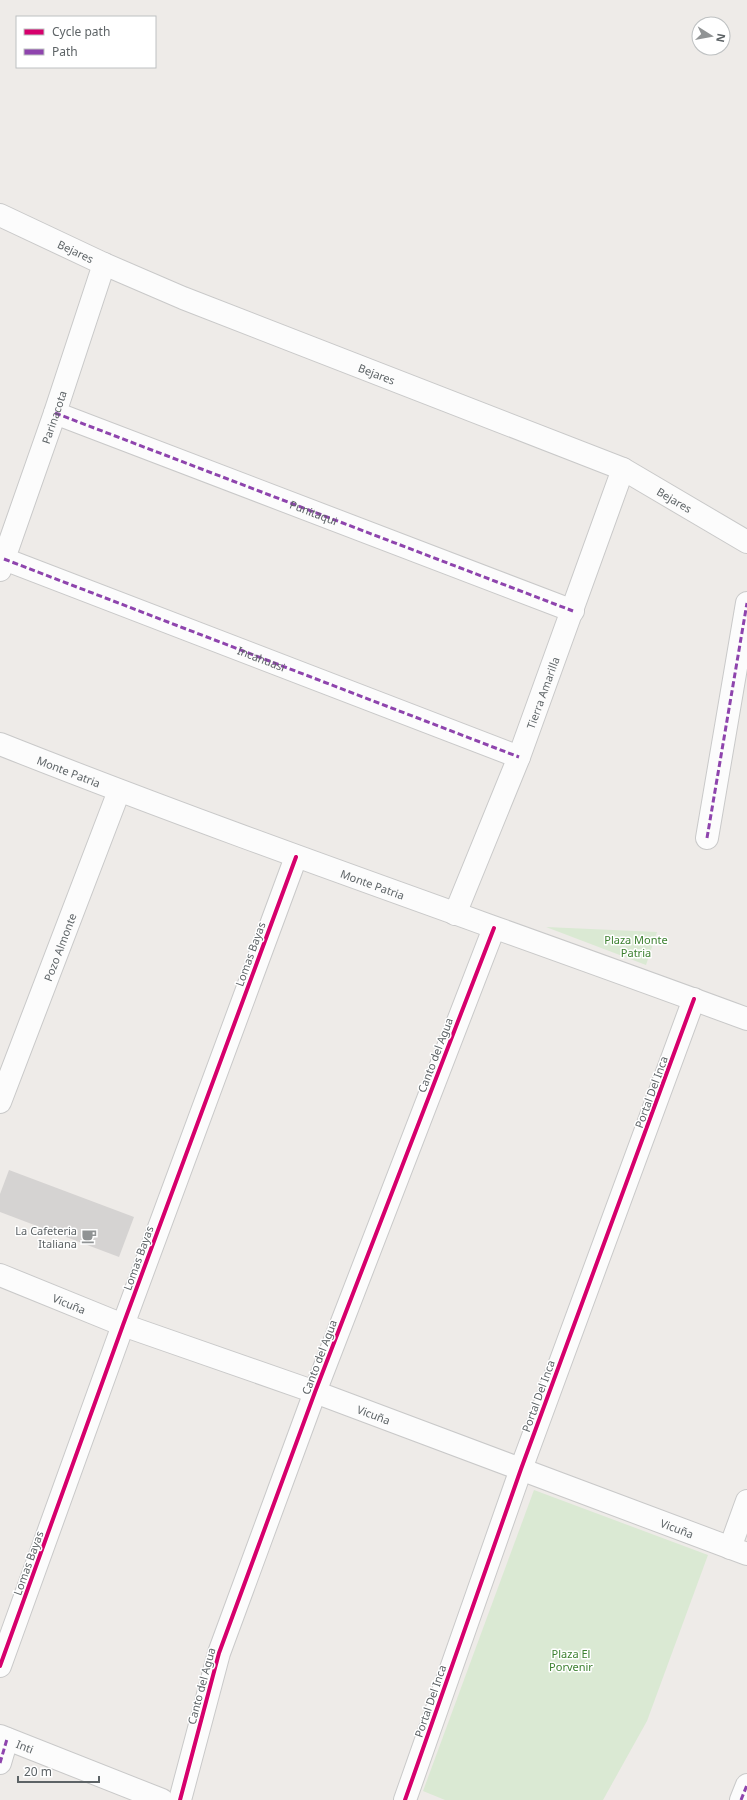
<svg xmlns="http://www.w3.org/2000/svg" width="747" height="1800" viewBox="0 0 747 1800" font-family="'Noto Sans',sans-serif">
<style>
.green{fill:#dae9d3}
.building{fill:#d5d3d2}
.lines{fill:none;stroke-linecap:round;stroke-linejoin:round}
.minor-casing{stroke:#c9c9c9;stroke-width:24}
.tertiary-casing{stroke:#c9c9c9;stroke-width:24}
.minor{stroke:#fcfcfc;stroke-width:22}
.tertiary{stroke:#fcfcfc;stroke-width:22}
.quiet{stroke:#8e44ad;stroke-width:3;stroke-dasharray:6 3;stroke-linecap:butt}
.cycleway-casing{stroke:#fff;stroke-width:6}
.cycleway{stroke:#d6006c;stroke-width:4}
.labels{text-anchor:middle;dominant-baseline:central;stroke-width:3;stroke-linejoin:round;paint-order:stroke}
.street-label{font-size:11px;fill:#5d6366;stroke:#fff}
.park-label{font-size:11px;fill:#3d8131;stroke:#fff}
.poi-label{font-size:11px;fill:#5d6366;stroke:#fff;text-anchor:end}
</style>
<rect width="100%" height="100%" fill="#eeebe8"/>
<!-- green -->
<g class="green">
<path d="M 546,927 L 657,932 L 646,965 Z"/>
<path d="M 534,1490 L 708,1555 L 647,1721 L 603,1800 L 445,1800 L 423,1791 Z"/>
</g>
<!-- building -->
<path class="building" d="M 9,1170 L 134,1217 L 119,1257 L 0,1212 L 0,1194 Z"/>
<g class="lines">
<!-- minor casing -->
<g class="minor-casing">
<g id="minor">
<path d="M 55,413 L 573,611"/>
<path id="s1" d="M 4,559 L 519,757"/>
<path id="s2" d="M 0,570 L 55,413 L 104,264"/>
<path id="s3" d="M 0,744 C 247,842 498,927 747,1019"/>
<path d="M 707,838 L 747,603"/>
<path id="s4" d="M 455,914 L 519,757 L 623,469"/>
<path id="s5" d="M 0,1102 L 119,791"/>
<path id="s6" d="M 0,1275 L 123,1325 L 315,1392 L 747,1554"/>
<path d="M 730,1548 L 747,1501"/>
<path d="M 0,1666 L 123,1325 L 296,857"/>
<path id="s7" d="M 0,1736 L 162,1800"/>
<path d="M 0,1763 L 7,1739"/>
<path d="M 180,1800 L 219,1653 L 315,1392 L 494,928"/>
<path d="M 405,1800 L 521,1469 L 694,999"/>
<path d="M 741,1800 L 747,1785"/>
</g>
</g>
<!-- tertiary casing -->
<g class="tertiary-casing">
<g id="tertiary">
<path id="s8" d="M 0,215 L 104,264 L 183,298 L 623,469 L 747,542"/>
</g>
</g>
<!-- minor -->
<use href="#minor" class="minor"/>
<!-- tertiary -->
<use href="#tertiary" class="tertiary"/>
<!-- quiet -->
<g class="quiet">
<path id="s9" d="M 55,413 L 573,611"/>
<path d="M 4,559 L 519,757"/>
<path d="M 707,838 L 747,603"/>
<path d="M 0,1763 L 7,1739"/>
<path d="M 741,1800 L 747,1785"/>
</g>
<!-- cycleway casing -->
<g class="cycleway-casing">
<g id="cycleway">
<path d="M 0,1666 L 123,1325 L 296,857"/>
<path d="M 180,1800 L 219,1653 L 315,1392 L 494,928"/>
<path d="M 405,1800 L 521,1469 L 694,999"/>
</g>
</g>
<!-- cycleway -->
<use href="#cycleway" class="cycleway"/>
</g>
<!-- icons -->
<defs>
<g id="cafe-bare" transform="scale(1.2)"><path d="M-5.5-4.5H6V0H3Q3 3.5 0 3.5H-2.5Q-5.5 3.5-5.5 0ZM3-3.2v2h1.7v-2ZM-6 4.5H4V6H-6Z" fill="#909394" stroke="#fff" stroke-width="2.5" paint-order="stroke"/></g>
</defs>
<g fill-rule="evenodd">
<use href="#cafe-bare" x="89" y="1236"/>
</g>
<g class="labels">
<!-- street labels -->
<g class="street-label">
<text stroke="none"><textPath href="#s8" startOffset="84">Bejares</textPath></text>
<text stroke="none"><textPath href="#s8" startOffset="409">Bejares</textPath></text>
<text stroke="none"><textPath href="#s2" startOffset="162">Parinacota</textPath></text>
<text stroke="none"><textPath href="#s8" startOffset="733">Bejares</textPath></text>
<text stroke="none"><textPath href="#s9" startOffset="277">Punitaqui</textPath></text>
<text stroke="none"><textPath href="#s1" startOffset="276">Incahuasi</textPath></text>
<text stroke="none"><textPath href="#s4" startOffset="238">Tierra Amarilla</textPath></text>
<text stroke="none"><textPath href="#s3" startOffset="74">Monte Patria</textPath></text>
<text stroke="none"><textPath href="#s3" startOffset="398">Monte Patria</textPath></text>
<text stroke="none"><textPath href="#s5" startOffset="166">Pozo Almonte</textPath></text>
<text transform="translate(250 954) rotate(-70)">Lomas Bayas</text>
<text transform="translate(435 1055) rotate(-69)">Canto del Agua</text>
<text transform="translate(651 1092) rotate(-70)">Portal Del Inca</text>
<text transform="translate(138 1258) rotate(-70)">Lomas Bayas</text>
<text stroke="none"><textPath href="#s6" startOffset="75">Vicuña</textPath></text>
<text transform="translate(319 1357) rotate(-69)">Canto del Agua</text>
<text transform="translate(538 1396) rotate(-70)">Portal Del Inca</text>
<text stroke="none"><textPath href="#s6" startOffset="399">Vicuña</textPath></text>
<text stroke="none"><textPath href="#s6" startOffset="723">Vicuña</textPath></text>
<text transform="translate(28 1563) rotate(-70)">Lomas Bayas</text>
<text transform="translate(201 1686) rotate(-75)">Canto del Agua</text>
<text transform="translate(430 1701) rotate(-71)">Portal Del Inca</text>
<text stroke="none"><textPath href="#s7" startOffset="27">Inti</textPath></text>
</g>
<!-- park labels -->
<g class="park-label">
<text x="636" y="939">Plaza Monte<tspan x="636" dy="13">Patria</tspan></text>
<text x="571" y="1653">Plaza El<tspan x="571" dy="13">Porvenir</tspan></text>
</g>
<!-- poi labels -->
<g class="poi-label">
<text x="77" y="1230">La Cafeteria<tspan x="77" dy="13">Italiana</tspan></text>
</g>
</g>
<!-- legend -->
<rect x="16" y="16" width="140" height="52" fill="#ffffff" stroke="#bec1c2"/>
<rect x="24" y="29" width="20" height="6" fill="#d6006c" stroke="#bec1c2"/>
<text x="52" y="36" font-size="12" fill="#5d6366">Cycle path</text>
<rect x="24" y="49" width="20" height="6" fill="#8e44ad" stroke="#bec1c2"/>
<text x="52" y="56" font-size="12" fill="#5d6366">Path</text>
<!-- north arrow -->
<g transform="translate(711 36) rotate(101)"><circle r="19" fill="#ffffff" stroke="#bec1c2"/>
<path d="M0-3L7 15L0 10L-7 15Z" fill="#909394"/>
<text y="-6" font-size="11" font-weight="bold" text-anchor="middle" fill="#5d6366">N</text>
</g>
<!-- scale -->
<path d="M18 1776v6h81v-6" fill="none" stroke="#5d6366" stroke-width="2"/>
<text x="24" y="1776" font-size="12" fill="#5d6366" stroke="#ffffff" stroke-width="3" paint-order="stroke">20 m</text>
</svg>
